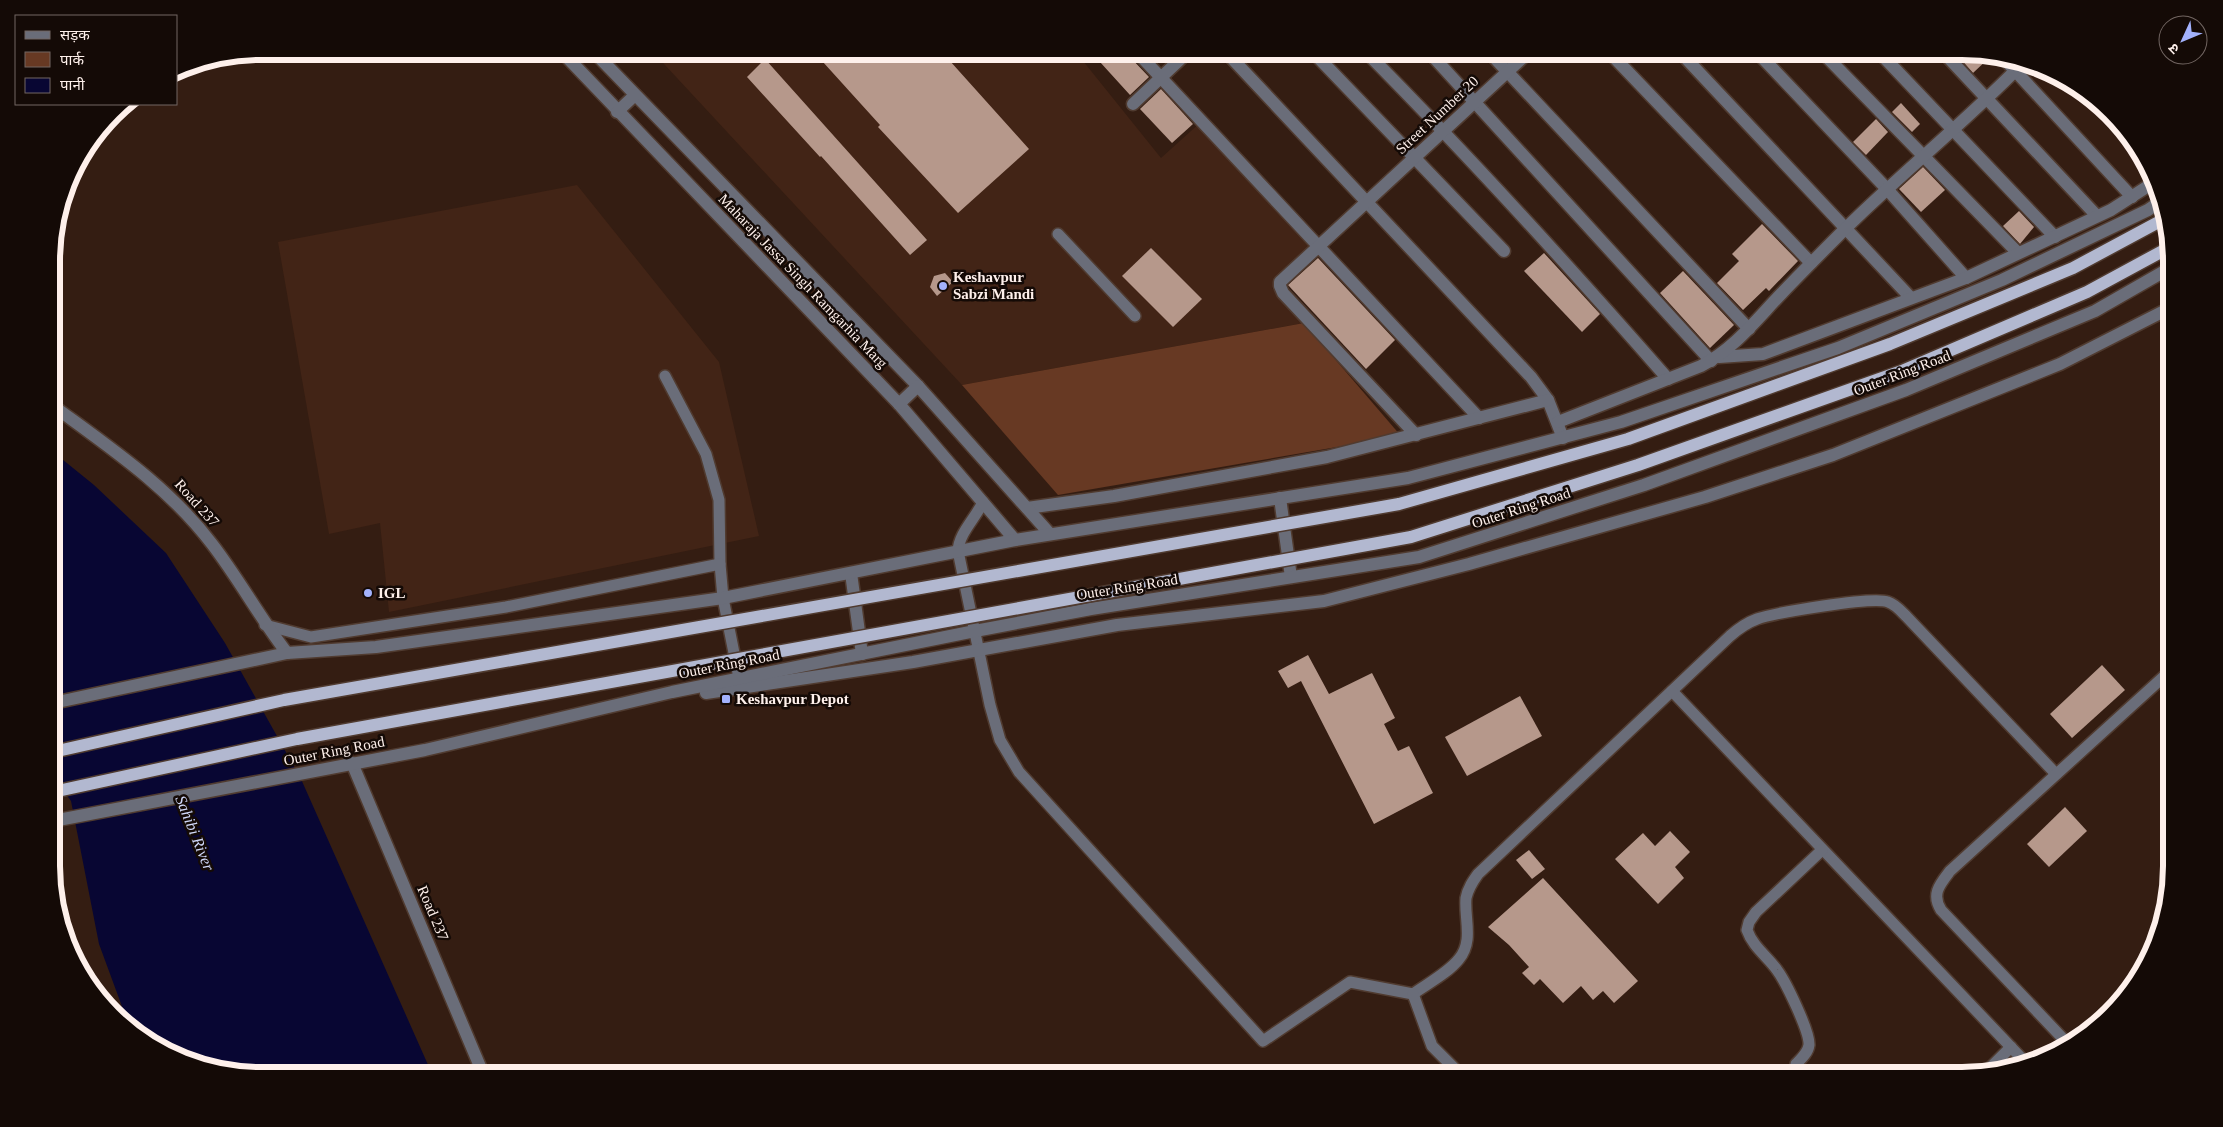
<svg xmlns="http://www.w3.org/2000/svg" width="2223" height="1127" viewBox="0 0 2223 1127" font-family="'Times New Roman','Noto Sans Devanagari',serif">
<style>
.built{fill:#422416}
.green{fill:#673923}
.water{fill:#080633}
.building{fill:#b6988b}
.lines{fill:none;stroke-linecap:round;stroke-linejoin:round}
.service-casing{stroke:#503b30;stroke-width:14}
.minor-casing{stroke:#503b30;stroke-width:15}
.tertiary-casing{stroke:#503b30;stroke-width:15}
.service{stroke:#6a6d79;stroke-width:11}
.minor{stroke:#6a6d79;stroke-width:12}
.tertiary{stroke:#6a6d79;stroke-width:12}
.primary-bridge-casing{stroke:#503b30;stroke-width:15;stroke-linecap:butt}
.primary-bridge{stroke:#b2b8d0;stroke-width:12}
.poi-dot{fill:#a3b2fd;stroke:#140a06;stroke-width:2}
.labels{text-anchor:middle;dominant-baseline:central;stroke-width:5;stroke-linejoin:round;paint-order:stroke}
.street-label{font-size:15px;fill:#fef0eb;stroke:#140a06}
.poi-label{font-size:15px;font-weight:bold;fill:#fef0eb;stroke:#140a06;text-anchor:start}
.water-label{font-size:16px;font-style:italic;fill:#d0d8f9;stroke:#140a06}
.rim{fill:none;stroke:#fef0eb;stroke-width:6}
</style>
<rect width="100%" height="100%" fill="#341d12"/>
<!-- built -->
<g class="built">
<path d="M 652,51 L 1075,51 L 1161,158 L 1201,122 L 1316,246 L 1272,288 L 1304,323 L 962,385 Z"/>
<path d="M 577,185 L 719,362 L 759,536 L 389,612 L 380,523 L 329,534 L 278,242 Z"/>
</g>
<!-- green -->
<path class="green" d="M 1304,323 L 1401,436 L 1058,495 L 962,385 Z"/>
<!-- water -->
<path class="water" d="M 52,451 L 94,485 L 166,553 L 225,643 L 301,779 L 433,1076 L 261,1076 L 169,1054 L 127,1020 L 99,944 L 71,801 L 53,777 Z"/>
<!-- building -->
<g class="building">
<path d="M 813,51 L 941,51 L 1029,149 L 958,213 L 878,127 L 880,125 Z"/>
<path d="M 1090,51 L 1128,51 L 1130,57 L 1149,77 L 1130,95 Z"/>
<path d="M 1965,52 L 1974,54 L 1989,58 L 1973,73 L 1959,57 Z"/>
<path d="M 765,59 L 927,240 L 910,255 L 821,156 L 820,157 L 747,77 Z"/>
<path d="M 1161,89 L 1193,124 L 1172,143 L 1140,109 Z"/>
<path d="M 1901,103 L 1920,124 L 1912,132 L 1892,112 Z"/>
<path d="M 1876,119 L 1888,132 L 1866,155 L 1853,142 Z"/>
<path d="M 1923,167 L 1945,190 L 1921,212 L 1899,189 Z"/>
<path d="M 2019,211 L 2034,227 L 2020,244 L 2003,226 Z"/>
<path d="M 1762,224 L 1798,261 L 1769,291 L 1766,288 L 1743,310 L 1717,283 L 1739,261 L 1732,254 Z"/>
<path d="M 1151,248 L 1202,299 L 1173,327 L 1122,276 Z"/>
<path d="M 1544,253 L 1600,314 L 1582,332 L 1524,271 Z"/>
<path d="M 1318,258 L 1395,340 L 1366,369 L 1288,285 Z"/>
<path d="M 1683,271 L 1734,325 L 1710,348 L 1660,293 Z"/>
<path d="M 945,273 L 953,282 L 937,296 L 930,287 L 934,276 Z"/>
<path d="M 1308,655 L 1329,694 L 1372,673 L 1395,718 L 1384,724 L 1398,751 L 1409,746 L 1433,793 L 1374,824 L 1301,681 L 1288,688 L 1278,671 Z"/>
<path d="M 2102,665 L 2125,690 L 2072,738 L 2050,714 Z"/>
<path d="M 1520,696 L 1542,736 L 1467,776 L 1445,737 Z"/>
<path d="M 2065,807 L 2087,831 L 2049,867 L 2027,844 Z"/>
<path d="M 1670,831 L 1690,852 L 1675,867 L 1684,878 L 1658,904 L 1615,859 L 1643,833 L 1655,846 Z"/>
<path d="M 1529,850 L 1545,869 L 1532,879 L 1516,860 Z"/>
<path d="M 1543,878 L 1638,981 L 1614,1003 L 1603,991 L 1593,1000 L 1581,986 L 1563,1003 L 1540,979 L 1534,985 L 1522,973 L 1529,967 L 1509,945 L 1488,927 Z"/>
</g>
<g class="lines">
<!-- service casing -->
<g class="service-casing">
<g id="service">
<path d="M 1058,234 L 1135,316"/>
<path d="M 665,376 L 706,454 L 719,500 L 720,564"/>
<path d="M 983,502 C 975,519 959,533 958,551 L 990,705 L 1000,740 L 1019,772 L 1263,1041 L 1350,982 L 1413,994 C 1427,984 1448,973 1459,959 C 1474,941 1464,918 1466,898 C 1468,888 1473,881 1478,874 L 1730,636 C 1738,629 1746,623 1757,619 C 1774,613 1873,596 1888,602 C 1895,604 1901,611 1906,616 L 2056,774"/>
<path d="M 265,625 L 311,637 L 506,607 L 720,564 L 723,598 L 739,678"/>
<path d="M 1672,691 L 2028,1065"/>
<path d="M 1413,994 L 1432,1046 L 1461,1075"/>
<path d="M 2069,1045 L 1941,910 C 1931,894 1940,884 1950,871 L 2171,670"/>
<path d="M 1796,1064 C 1801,1059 1808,1053 1809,1045 C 1810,1032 1786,982 1777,970 C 1767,956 1753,947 1747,930 L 1749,922 L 1756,912 L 1822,850"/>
<path d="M 1984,1074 L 2011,1047"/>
</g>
</g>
<!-- minor casing -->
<g class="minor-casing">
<g id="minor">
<path d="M 1136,51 L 1479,418"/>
<path d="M 1225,51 L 1531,377 L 1548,400 L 1563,438"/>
<path d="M 1312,51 L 1504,251"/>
<path d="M 1365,51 C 1470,157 1570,267 1668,379"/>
<path d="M 1428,51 L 1711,361"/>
<path d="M 1488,51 L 1749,329"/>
<path d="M 1608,51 L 1811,263"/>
<path d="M 1679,51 L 1911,298"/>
<path d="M 1756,51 L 1887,189 L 1966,278"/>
<path d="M 1821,51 L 2018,253"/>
<path d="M 1878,51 L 2055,237"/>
<path d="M 1942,51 L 2097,216"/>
<path d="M 2007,62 L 2132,197"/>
<path d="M 1133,104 L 1189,51"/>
<path d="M 1719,357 L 1763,354 L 1966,278 L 2111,210 L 2156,181"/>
<path d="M 1558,422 L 1701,366 C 1735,348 1756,320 1782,293 C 1803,271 1825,249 1846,228 C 1903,172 1965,122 2021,65"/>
<path d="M 1416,435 L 1283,293 L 1280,286 L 1280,282 L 1530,51"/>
<path d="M 1027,508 L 1114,496 L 1327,457 L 1548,400"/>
</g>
</g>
<!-- tertiary casing -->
<g class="tertiary-casing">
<g id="tertiary">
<path d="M 561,51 L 899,404 L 1015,540"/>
<path d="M 593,51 L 918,386 L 1050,534"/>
<path d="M 617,112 L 635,95"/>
<path d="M 899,404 L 918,386"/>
<path d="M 52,405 C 109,447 169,487 212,544 C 239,579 260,618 287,653"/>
<path d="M 1280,498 L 1291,577"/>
<path d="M 851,573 L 862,654"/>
<path d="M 706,693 L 913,662 L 1117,625 L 1324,601 L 1469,564 L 1705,497 L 1833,455 L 2060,364 L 2170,308"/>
<path d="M 53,703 L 287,653 L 376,647 L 723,598 L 1015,540 L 1408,478 L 1621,422 L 1838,348 L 2002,280 L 2148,210 L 2161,201"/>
<path d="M 352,763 L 484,1076"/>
<path d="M 53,821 L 425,750 L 672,692 L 975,631 L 1091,609 L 1419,557 L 1644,485 L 1906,390 L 2095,311 L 2170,268"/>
</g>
</g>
<!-- service -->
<use href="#service" class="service"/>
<!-- minor -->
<use href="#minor" class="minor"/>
<!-- tertiary -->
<use href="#tertiary" class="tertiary"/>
<!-- primary-bridge casing -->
<g class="primary-bridge-casing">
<g id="primary-bridge">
<path d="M 53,752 L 284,700 L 1399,504 L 1628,439 L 1890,344 L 2073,268 L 2166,218"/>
<path d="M 53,792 L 297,739 L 1411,537 L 1638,465 L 1902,371 L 2087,292 L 2170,247"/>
</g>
</g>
<!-- primary-bridge -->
<use href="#primary-bridge" class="primary-bridge"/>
</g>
<!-- markers -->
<g class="poi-dot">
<circle cx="943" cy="286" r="5"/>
<circle cx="368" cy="593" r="5"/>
<rect x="721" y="694" width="10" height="10" rx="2.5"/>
</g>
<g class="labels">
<!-- street labels -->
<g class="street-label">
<text transform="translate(1437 115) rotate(-43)">Street Number 20</text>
<text transform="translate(803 281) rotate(46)">Maharaja Jassa Singh Ramgarhia Marg</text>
<text transform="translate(1902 373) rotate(-21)">Outer Ring Road</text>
<text transform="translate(197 503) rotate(48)">Road 237</text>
<text transform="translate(1521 508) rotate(-18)">Outer Ring Road</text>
<text transform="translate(1127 587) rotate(-9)">Outer Ring Road</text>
<text transform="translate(729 664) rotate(-11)">Outer Ring Road</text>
<text transform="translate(334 751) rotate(-11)">Outer Ring Road</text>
<text transform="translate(433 913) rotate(67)">Road 237</text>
</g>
<!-- poi labels -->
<g class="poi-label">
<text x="953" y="277">Keshavpur<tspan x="953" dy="17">Sabzi Mandi</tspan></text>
<text x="378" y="593">IGL</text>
<text x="736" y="699">Keshavpur Depot</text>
</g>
<!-- water labels -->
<g class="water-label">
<text transform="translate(195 833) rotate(68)">Sahibi River</text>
</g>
</g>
<!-- crop -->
<path d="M0 0H2223V1127H0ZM261 60H1962A201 201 0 0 1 2163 261V866A201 201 0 0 1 1962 1067H261A201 201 0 0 1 60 866V261A201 201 0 0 1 261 60Z" fill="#140a06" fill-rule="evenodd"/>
<path class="rim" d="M261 60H1962A201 201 0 0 1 2163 261V866A201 201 0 0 1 1962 1067H261A201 201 0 0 1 60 866V261A201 201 0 0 1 261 60Z"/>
<!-- legend -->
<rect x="15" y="15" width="162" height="90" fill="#140a06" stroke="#726662"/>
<rect x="25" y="31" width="25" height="8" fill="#6a6d79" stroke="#726662"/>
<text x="60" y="40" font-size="15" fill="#fef0eb">सड़क</text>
<rect x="25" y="52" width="25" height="15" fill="#673923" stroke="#726662"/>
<text x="60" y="65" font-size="15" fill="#fef0eb">पार्क</text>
<rect x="25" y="78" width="25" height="15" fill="#080633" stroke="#726662"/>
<text x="60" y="90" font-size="15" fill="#fef0eb">पानी</text>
<!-- north arrow -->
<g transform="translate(2183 40) rotate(226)"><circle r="24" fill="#140a06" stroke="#726662"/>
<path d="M0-4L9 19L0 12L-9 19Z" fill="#a3b2fd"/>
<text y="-8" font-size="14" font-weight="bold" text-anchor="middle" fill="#fef0eb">उ</text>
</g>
</svg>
